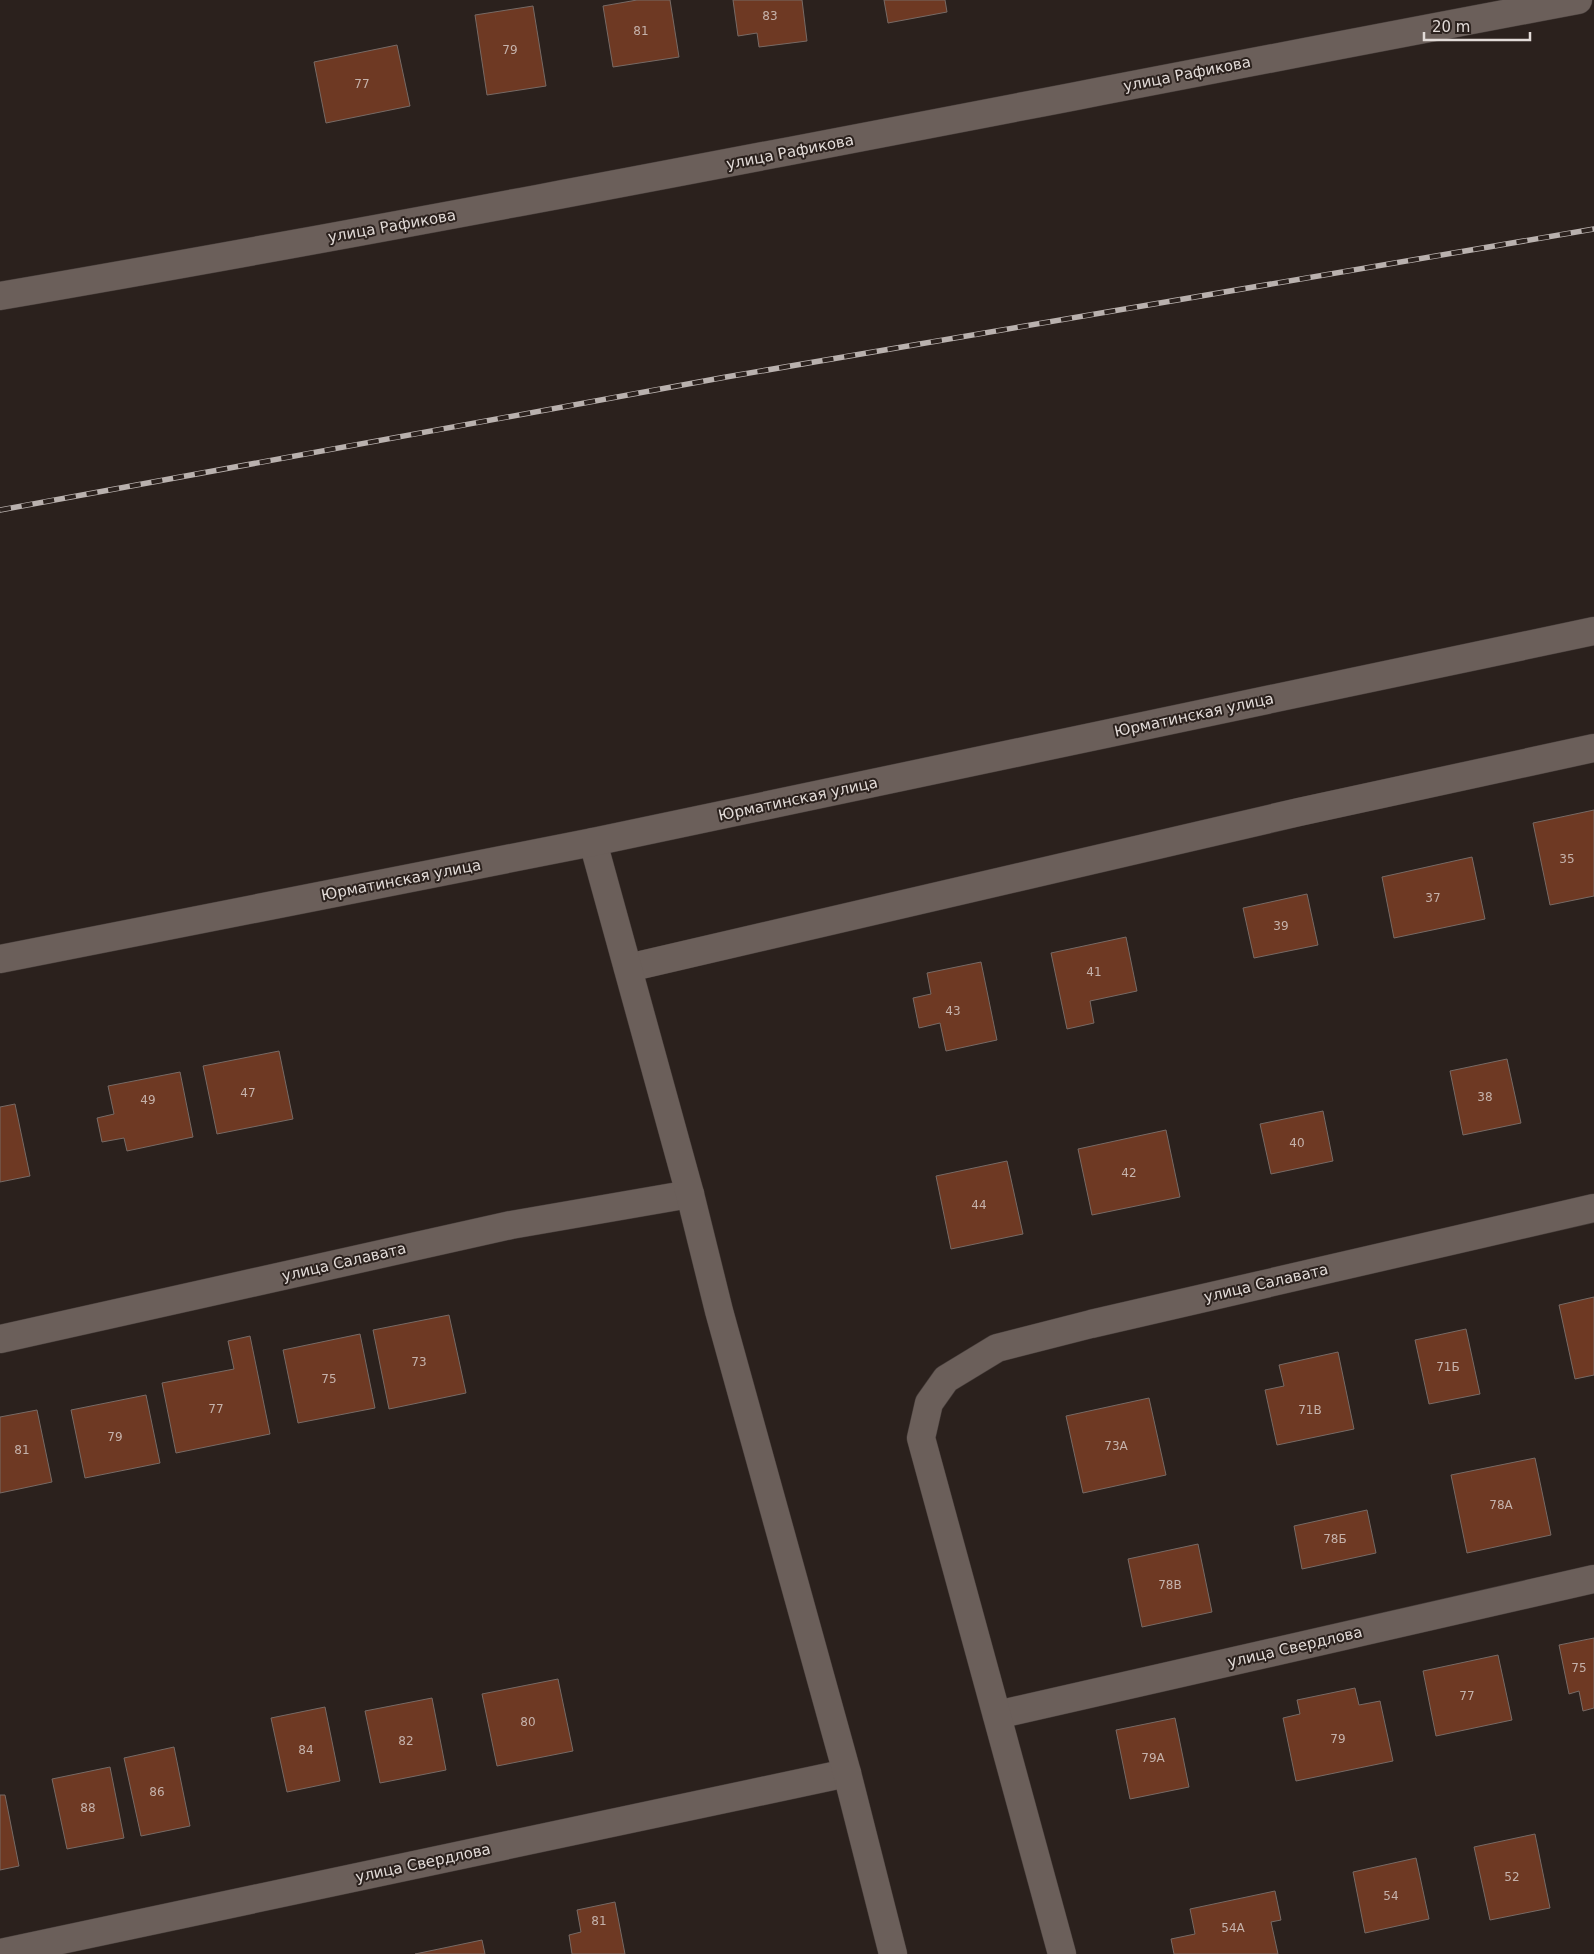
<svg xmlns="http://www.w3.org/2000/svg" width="1594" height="1954" viewBox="0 0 1594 1954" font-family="'DejaVu Sans',sans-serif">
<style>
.building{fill:#6e3923;stroke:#776a65}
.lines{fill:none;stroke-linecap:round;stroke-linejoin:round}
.street-casing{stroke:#453c39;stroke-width:29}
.secondary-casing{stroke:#453c39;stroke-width:29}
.street{stroke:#6b5f5a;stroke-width:28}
.secondary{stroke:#6b5f5a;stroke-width:28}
.rail-casing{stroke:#b9b1ae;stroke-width:5.5}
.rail{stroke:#2b211d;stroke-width:4;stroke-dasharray:11;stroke-linecap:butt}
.labels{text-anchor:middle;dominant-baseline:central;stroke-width:4;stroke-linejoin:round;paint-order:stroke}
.number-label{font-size:12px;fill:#c5b2ab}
.street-label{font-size:15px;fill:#e2dbd8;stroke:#2b211d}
</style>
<rect width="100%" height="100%" fill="#2b211d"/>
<!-- building -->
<g class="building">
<path d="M 637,0 L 670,0 L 679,57 L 613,67 L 603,6 Z"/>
<path d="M 733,0 L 802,0 L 807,41 L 759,47 L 757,33 L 738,36 Z"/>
<path d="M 884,0 L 945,0 L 947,12 L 888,23 Z"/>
<path d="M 533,6 L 546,86 L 487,95 L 475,15 Z"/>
<path d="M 397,45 L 410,106 L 326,123 L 314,62 Z"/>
<path d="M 1594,810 L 1594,896 L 1550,905 L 1533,823 Z"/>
<path d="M 1472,857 L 1485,919 L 1394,938 L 1382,877 Z"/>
<path d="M 1307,894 L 1318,945 L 1254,958 L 1243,908 Z"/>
<path d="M 1126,937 L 1137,991 L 1090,1001 L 1094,1023 L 1067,1029 L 1051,953 Z"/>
<path d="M 981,962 L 997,1040 L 946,1051 L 940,1023 L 919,1028 L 913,998 L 931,994 L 927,973 Z"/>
<path d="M 279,1051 L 293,1119 L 217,1134 L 203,1066 Z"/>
<path d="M 1507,1059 L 1521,1123 L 1463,1135 L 1450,1071 Z"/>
<path d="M 180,1072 L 193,1137 L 127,1151 L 124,1138 L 102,1142 L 97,1118 L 114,1114 L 108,1086 Z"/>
<path d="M 15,1104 L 30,1176 L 0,1182 L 0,1107 Z"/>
<path d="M 1323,1111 L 1333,1161 L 1271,1174 L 1260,1124 Z"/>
<path d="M 1166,1130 L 1180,1197 L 1092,1215 L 1078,1149 Z"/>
<path d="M 1007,1161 L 1023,1234 L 951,1249 L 936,1176 Z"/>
<path d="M 1594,1297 L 1594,1375 L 1575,1379 L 1559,1305 Z"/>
<path d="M 449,1315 L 466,1393 L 389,1409 L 373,1330 Z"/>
<path d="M 1466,1329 L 1480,1394 L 1429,1404 L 1415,1340 Z"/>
<path d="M 360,1334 L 375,1408 L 298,1423 L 283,1350 Z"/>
<path d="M 250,1336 L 270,1434 L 176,1453 L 162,1383 L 234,1369 L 228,1341 Z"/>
<path d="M 1338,1352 L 1354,1429 L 1277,1445 L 1265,1390 L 1284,1386 L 1279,1365 Z"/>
<path d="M 146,1395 L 160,1463 L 85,1478 L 71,1410 Z"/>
<path d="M 1149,1398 L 1166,1475 L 1083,1493 L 1066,1416 Z"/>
<path d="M 37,1410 L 52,1482 L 0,1493 L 0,1417 Z"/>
<path d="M 1535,1458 L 1551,1535 L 1467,1553 L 1451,1475 Z"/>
<path d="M 1367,1510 L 1376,1553 L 1302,1569 L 1294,1526 Z"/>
<path d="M 1198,1544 L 1212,1612 L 1142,1627 L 1128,1559 Z"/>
<path d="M 1594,1638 L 1594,1708 L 1583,1711 L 1579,1691 L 1569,1694 L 1559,1645 Z"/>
<path d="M 1498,1655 L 1512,1720 L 1436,1736 L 1423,1671 Z"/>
<path d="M 558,1679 L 573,1751 L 497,1766 L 482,1694 Z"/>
<path d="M 1355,1688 L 1359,1705 L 1380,1701 L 1393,1761 L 1296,1781 L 1283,1718 L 1300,1714 L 1297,1700 Z"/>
<path d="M 432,1698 L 446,1770 L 380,1783 L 365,1711 Z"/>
<path d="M 325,1707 L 340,1781 L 287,1792 L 271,1718 Z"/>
<path d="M 1175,1718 L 1189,1787 L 1130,1799 L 1116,1730 Z"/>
<path d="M 174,1747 L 190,1826 L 141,1836 L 124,1758 Z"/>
<path d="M 110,1767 L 124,1838 L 67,1849 L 52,1779 Z"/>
<path d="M 0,1795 L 5,1795 L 19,1866 L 0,1870 Z"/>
<path d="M 1535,1834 L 1550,1908 L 1490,1920 L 1474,1847 Z"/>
<path d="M 1416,1858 L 1429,1919 L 1365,1933 L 1353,1872 Z"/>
<path d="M 1275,1891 L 1281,1920 L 1271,1922 L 1278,1954 L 1174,1954 L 1171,1939 L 1195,1934 L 1190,1909 Z"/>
<path d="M 615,1902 L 625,1954 L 572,1954 L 569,1935 L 581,1932 L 577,1910 Z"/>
<path d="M 482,1940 L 485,1954 L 415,1954 Z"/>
</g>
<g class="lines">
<!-- street casing -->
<g class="street-casing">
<g id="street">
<path d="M 0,296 C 528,205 1052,99 1578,0"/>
<path d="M 628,968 L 1299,812 L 1594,748"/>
<path d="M 0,1339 L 511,1225 L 690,1194"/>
<path d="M 997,1715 L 1594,1579"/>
<path d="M 0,1953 L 847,1773"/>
<path d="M 1062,1954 L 921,1438 L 929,1403 L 946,1379 L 997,1348 L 1091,1324 L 1594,1208"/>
</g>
</g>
<!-- secondary casing -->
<g class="secondary-casing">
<g id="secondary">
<path d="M 593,842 L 690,1194 L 719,1311 L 847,1773 L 893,1954"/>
<path d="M 0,959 L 593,842 L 1594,631"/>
</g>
</g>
<!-- street -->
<use href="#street" class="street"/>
<!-- secondary -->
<use href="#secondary" class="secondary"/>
<!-- rail casing -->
<g class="rail-casing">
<path id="rail" d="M 0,510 L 726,377 L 1594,229"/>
</g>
<!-- rail -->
<use href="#rail" class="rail"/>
</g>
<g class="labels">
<!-- number labels -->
<g class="number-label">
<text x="770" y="16">83</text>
<text x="641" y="31">81</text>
<text x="510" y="50">79</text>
<text x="362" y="84">77</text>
<text x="1567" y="859">35</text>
<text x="1433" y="898">37</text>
<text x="1281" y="926">39</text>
<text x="1094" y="972">41</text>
<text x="953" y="1011">43</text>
<text x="248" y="1093">47</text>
<text x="1485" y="1097">38</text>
<text x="148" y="1100">49</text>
<text x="1297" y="1143">40</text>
<text x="1129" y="1173">42</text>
<text x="979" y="1205">44</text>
<text x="419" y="1362">73</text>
<text x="1448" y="1367">71Б</text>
<text x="329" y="1379">75</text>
<text x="216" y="1409">77</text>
<text x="1310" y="1410">71В</text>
<text x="115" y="1437">79</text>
<text x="1116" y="1446">73А</text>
<text x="22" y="1450">81</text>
<text x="1501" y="1505">78А</text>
<text x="1335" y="1539">78Б</text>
<text x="1170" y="1585">78В</text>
<text x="1579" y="1668">75</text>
<text x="1467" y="1696">77</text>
<text x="528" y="1722">80</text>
<text x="1338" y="1739">79</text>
<text x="406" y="1741">82</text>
<text x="306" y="1750">84</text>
<text x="1153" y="1758">79А</text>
<text x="157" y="1792">86</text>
<text x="88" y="1808">88</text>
<text x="1512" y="1877">52</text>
<text x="1391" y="1896">54</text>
<text x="599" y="1921">81</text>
<text x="1233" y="1928">54А</text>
</g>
<!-- street labels -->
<g class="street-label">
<text transform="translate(1187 74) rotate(-11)">улица Рафикова</text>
<text transform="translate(790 152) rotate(-11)">улица Рафикова</text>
<text transform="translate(392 226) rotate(-10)">улица Рафикова</text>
<text transform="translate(1194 715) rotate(-12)">Юрматинская улица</text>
<text transform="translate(798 799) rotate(-12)">Юрматинская улица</text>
<text transform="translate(401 880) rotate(-11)">Юрматинская улица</text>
<text transform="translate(344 1262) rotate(-13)">улица Салавата</text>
<text transform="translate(1266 1283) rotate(-13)">улица Салавата</text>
<text transform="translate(1295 1647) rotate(-13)">улица Свердлова</text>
<text transform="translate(423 1863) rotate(-12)">улица Свердлова</text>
</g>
</g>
<!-- scale -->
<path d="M1424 32v8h106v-8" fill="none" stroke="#e2dbd8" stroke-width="2.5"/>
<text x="1432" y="32" font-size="15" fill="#e2dbd8" stroke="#2b211d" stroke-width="4" paint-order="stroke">20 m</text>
</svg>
